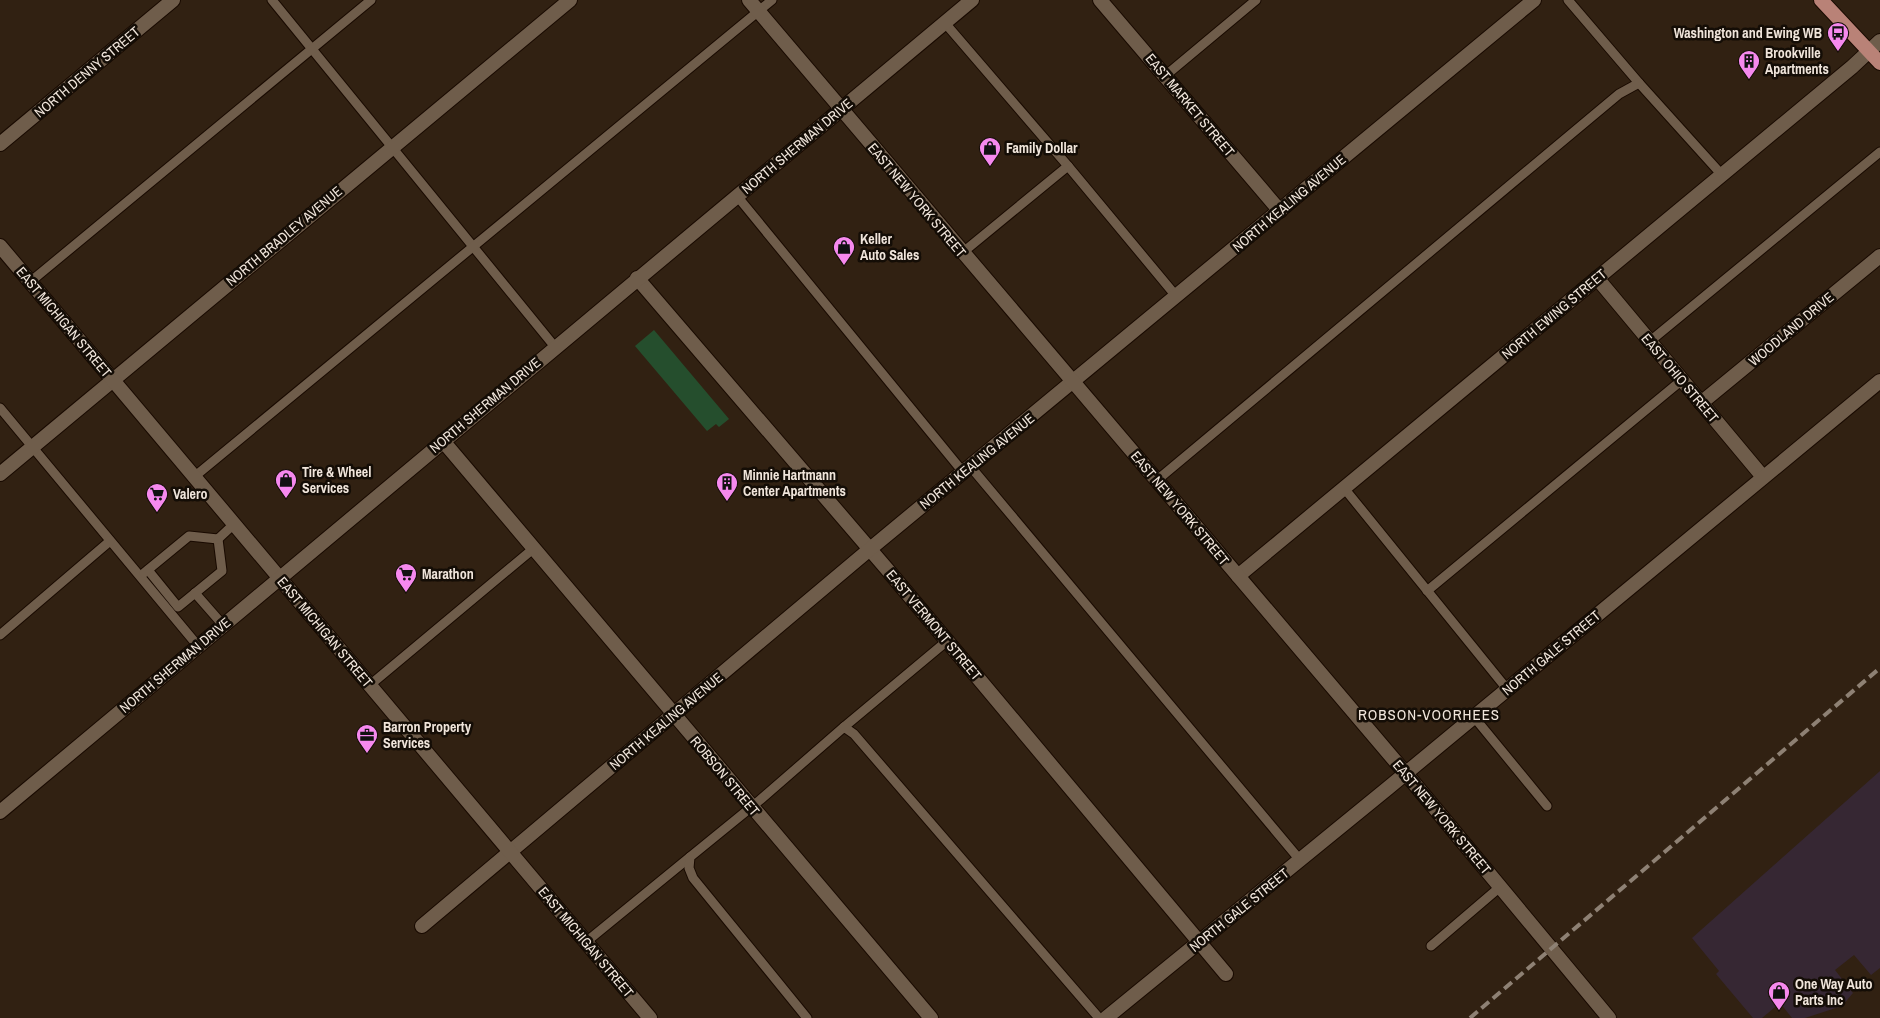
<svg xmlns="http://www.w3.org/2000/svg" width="1880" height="1018" viewBox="0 0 1880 1018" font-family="'Archivo Narrow',sans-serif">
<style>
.industrial{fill:#362733}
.green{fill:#254e2d}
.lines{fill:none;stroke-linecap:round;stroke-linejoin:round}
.service-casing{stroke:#190a00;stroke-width:11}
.minor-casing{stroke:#190a00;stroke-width:16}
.secondary-casing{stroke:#190a00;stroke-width:16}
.primary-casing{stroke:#190a00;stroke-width:16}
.service{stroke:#6f5d4b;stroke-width:9}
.minor{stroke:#6f5d4b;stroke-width:14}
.secondary{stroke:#6f5d4b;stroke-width:14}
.primary{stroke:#b98277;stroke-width:14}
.rail{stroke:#8e8174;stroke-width:4;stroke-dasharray:10 5;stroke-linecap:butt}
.labels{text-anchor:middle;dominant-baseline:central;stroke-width:5;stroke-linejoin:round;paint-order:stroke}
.poi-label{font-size:14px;font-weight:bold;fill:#f0e5db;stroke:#140d06;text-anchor:start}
.street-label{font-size:14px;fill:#f0e5db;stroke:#140d06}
.neighbourhood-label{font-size:15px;letter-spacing:1px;fill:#f0e5db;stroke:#140d06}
</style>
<rect width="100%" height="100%" fill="#312112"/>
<!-- industrial -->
<path class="industrial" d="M 1880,771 L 1880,968 L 1871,975 L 1854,955 L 1835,970 L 1853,993 L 1842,1006 L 1805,1018 L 1792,1018 L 1780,1003 L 1762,1018 L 1753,1018 L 1716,974 L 1719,971 L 1692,938 Z"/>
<!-- green -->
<path class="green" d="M 654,330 L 729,419 L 719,427 L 716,424 L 707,431 L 635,346 Z"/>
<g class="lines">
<!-- service casing -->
<g class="service-casing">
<g id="service">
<path d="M 272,0 L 555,347"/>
<path d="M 1568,0 L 1639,83 L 1722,175"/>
<path d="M 945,23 L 1068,166"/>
<path d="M 1165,76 L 1256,0"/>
<path d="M 737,196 L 963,472"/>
<path d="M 962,253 L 1068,166 L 1176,296"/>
<path d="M 30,282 L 371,0"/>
<path d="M 1649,342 L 1880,152"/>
<path d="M 0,408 L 198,646"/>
<path d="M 970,466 L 1300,860"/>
<path d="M 194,477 L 772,0"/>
<path d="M 1156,481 L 1619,94 L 1639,83"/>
<path d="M 1344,488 L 1507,689"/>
<path d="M 148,570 L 178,607 L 222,571 L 218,539"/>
<path d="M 144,573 L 189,536 L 218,539 L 234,524"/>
<path d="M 1427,591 L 1682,380"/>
<path d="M 195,593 L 223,625"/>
<path d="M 0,635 L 110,541"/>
<path d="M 370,685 L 533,549"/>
<path d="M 1474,717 L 1547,806"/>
<path d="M 844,727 L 947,641"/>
<path d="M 586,942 L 690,857"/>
<path d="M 1431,946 L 1500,887"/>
<path d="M 807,1018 L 693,878 L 689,868 L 690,857 L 760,800 L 844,727 L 854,734 L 1099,1018"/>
</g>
</g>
<!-- minor casing -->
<g class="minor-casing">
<g id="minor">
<path d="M 1100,0 L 1280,211"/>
<path d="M 0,144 L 173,0"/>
<path d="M 637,278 L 886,568 L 1226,974"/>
<path d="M 1597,278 L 1763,477"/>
<path d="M 1701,403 L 1880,256"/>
<path d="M 443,441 L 931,1018"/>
<path d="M 0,474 L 570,0"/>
<path d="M 1238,576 L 1852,67 L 1880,41"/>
<path d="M 422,926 L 870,549 L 1534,0"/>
<path d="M 1106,1018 L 1388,788 L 1880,381"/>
</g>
</g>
<!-- secondary casing -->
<g class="secondary-casing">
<g id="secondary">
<path d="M 749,0 L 1413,782 L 1609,1018"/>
<path d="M 0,246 L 650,1018"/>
<path d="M 0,812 L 972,0"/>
</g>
</g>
<!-- primary casing -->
<g class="primary-casing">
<path id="primary" d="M 1821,0 L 1880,63"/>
</g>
<!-- service -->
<use href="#service" class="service"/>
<!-- minor -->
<use href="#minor" class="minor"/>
<!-- secondary -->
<use href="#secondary" class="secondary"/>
<!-- primary -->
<use href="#primary" class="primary"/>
<!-- rail -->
<path class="rail" d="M 1470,1018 L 1880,668"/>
</g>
<!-- icons -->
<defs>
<g id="bus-pin" transform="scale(1.125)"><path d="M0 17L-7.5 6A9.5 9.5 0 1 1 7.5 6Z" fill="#f689ee" stroke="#140d06"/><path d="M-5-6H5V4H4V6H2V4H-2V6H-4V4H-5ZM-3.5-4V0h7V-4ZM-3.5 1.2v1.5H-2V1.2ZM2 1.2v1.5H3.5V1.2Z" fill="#111"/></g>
<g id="building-pin" transform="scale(1.125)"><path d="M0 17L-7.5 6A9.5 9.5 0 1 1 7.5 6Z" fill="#f689ee" stroke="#140d06"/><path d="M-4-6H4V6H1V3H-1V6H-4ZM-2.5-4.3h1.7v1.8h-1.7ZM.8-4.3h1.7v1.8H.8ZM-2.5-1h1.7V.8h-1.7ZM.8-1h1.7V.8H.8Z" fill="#111"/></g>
<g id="shop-pin" transform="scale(1.125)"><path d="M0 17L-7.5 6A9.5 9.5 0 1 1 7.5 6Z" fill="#f689ee" stroke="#140d06"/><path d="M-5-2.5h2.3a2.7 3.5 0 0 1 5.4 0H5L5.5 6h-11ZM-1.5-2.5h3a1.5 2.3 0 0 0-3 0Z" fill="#111"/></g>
<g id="supermarket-pin" transform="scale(1.125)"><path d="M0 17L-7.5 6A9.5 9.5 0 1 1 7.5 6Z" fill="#f689ee" stroke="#140d06"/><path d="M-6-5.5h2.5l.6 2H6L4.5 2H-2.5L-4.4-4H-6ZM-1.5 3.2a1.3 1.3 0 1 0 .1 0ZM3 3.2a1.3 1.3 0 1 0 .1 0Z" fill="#111"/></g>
<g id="office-pin" transform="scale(1.125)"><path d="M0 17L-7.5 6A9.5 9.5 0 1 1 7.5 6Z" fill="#f689ee" stroke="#140d06"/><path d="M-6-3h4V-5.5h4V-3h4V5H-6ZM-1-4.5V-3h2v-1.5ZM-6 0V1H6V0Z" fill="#111"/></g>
</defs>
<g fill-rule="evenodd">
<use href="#bus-pin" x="1838" y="33"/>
<use href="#building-pin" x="1749" y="61"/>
<use href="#shop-pin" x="990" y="148"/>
<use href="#shop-pin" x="844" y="247"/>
<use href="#shop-pin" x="286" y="480"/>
<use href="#building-pin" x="727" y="483"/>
<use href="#supermarket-pin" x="157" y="494"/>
<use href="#supermarket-pin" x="406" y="574"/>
<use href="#office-pin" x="367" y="735"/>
<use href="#shop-pin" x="1779" y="992"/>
</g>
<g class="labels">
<!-- poi labels -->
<g class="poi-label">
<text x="1822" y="33" text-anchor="end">Washington and Ewing WB</text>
<text x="1765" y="53">Brookville<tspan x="1765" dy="16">Apartments</tspan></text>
<text x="1006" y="148">Family Dollar</text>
<text x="860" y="239">Keller<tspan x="860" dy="16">Auto Sales</tspan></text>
<text x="302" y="472">Tire &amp; Wheel<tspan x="302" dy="16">Services</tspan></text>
<text x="743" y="475">Minnie Hartmann<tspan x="743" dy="16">Center Apartments</tspan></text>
<text x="173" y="494">Valero</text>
<text x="422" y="574">Marathon</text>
<text x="383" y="727">Barron Property<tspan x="383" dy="16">Services</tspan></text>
<text x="1795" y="984">One Way Auto<tspan x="1795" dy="16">Parts Inc</tspan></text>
</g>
<!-- street labels -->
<g class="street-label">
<text transform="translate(87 72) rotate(-40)">NORTH DENNY STREET</text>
<text transform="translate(1190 105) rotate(50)">EAST MARKET STREET</text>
<text transform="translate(797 146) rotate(-40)">NORTH SHERMAN DRIVE</text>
<text transform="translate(917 200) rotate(50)">EAST NEW YORK STREET</text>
<text transform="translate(1289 203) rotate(-40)">NORTH KEALING AVENUE</text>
<text transform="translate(284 236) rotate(-40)">NORTH BRADLEY AVENUE</text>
<text transform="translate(1554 314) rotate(-40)">NORTH EWING STREET</text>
<text transform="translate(64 322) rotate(50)">EAST MICHIGAN STREET</text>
<text transform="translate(1791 329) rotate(-40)">WOODLAND DRIVE</text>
<text transform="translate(1680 378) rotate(50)">EAST OHIO STREET</text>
<text transform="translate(485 405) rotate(-40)">NORTH SHERMAN DRIVE</text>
<text transform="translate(977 461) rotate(-39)">NORTH KEALING AVENUE</text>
<text transform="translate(1180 508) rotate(50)">EAST NEW YORK STREET</text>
<text transform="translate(934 625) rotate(50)">EAST VERMONT STREET</text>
<text transform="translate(325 632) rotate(50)">EAST MICHIGAN STREET</text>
<text transform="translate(1551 653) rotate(-40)">NORTH GALE STREET</text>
<text transform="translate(175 665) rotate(-40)">NORTH SHERMAN DRIVE</text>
<text transform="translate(666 721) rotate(-40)">NORTH KEALING AVENUE</text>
<text transform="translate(725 776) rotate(50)">ROBSON STREET</text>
<text transform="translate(1442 817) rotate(50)">EAST NEW YORK STREET</text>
<text transform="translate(1239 910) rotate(-39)">NORTH GALE STREET</text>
<text transform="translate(586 942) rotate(50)">EAST MICHIGAN STREET</text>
</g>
<!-- neighbourhood labels -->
<g class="neighbourhood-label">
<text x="1429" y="714">ROBSON-VOORHEES</text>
</g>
</g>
</svg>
